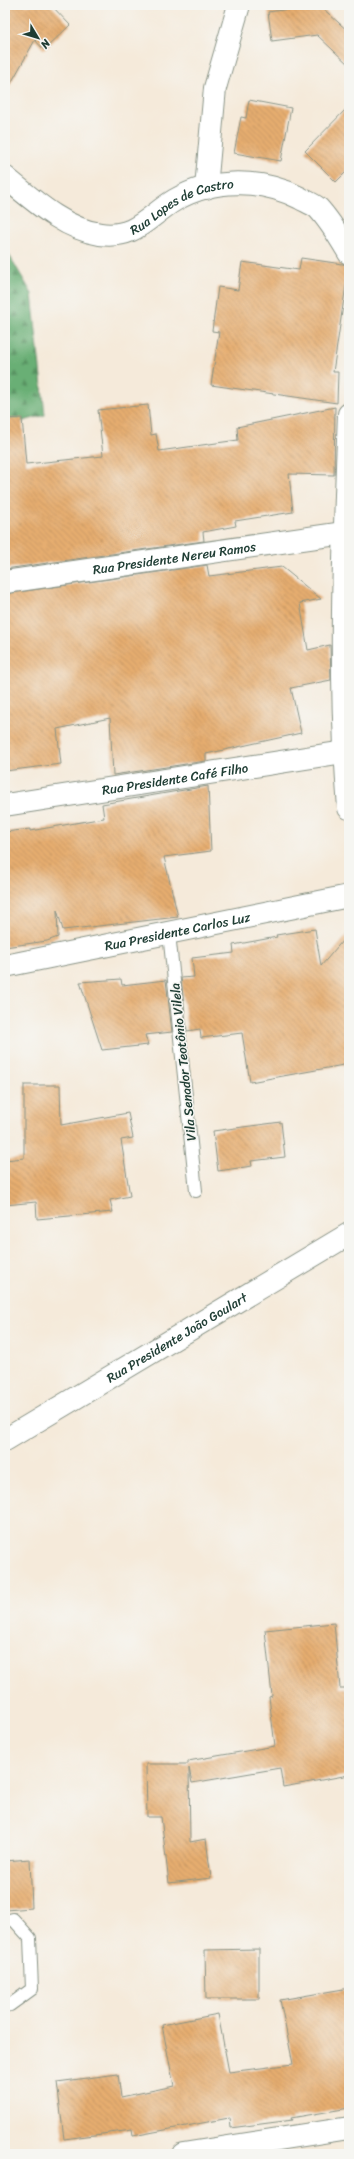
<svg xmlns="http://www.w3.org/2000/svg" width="354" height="2159" viewBox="0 0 354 2159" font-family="Sriracha,sans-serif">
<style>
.forest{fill:url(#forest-firs);stroke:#447654}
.building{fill:url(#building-back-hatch)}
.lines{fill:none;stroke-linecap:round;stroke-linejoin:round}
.service-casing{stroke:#8a9487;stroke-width:14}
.minor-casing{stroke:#8a9487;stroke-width:24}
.tertiary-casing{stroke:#8a9487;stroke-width:24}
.service{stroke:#fff;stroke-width:12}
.minor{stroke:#fff;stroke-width:22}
.tertiary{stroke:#fff;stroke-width:22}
.labels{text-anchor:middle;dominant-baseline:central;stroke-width:3;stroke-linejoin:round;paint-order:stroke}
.street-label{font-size:13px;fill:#1f3d34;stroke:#f6f6f2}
</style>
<defs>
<pattern id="forest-firs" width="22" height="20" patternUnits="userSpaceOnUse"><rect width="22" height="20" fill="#69af74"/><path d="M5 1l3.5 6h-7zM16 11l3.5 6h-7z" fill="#569060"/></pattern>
<pattern id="building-back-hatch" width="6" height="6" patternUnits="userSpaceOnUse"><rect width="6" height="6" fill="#e6ad70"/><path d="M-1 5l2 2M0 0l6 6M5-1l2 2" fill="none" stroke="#ba8e5d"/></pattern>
</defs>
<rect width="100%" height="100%" fill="#f6f6f2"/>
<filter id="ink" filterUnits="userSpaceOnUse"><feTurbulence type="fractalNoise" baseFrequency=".025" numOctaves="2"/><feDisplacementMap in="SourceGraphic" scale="8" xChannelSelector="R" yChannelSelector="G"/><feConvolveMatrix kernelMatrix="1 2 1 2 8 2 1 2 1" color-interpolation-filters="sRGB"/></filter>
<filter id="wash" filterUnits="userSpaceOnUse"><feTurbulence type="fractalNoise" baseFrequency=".012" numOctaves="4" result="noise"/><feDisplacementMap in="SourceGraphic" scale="16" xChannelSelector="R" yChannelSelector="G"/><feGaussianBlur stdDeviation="0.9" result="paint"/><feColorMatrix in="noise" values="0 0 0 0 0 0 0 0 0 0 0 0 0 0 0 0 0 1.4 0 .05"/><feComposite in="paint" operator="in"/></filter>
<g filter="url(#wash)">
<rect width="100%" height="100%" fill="#f5eada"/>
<!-- forest -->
<path class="forest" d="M 5,248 L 32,294 L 45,415 L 5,426 Z"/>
<g id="blocks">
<!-- building -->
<g class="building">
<path d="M 5,5 L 51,5 L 70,25 L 44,50 L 35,40 L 5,94 Z"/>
<path d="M 319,5 L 349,32 L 349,65 L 317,35 L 272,41 L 268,12 Z"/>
<path d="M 249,100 L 291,108 L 281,161 L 234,153 L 241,117 L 246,118 Z"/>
<path d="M 349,106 L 349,169 L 336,182 L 305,151 Z"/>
<path d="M 301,258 L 349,265 L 333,372 L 338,372 L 337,403 L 211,385 L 219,332 L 212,331 L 218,287 L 238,290 L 242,262 L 299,270 Z"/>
<path d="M 148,405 L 151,435 L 156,434 L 159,451 L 238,440 L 237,427 L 335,407 L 334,475 L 289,474 L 293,512 L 235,521 L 236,526 L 203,532 L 204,541 L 5,569 L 5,419 L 22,418 L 26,464 L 103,456 L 98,410 Z"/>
<path d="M 207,565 L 209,576 L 282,567 L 321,599 L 300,603 L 308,650 L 330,645 L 331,680 L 291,688 L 301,733 L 206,754 L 206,761 L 113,775 L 110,718 L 57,729 L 61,764 L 5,771 L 5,594 Z"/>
<path d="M 208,786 L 211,851 L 164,857 L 178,917 L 63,930 L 57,910 L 58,937 L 47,941 L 5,947 L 5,832 L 30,829 L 30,831 L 104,818 L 102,804 Z"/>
<path d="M 315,929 L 321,966 L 349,933 L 349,1064 L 250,1082 L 242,1033 L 201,1038 L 200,1029 L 187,1031 L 181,978 L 194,977 L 192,958 L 234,953 L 233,945 L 277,937 L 276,935 Z"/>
<path d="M 121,979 L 122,985 L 166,980 L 172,1032 L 145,1035 L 148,1045 L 102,1050 L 80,982 Z"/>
<path d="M 24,1085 L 60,1085 L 61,1125 L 128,1113 L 133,1138 L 121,1140 L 130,1196 L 110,1200 L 113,1212 L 37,1219 L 36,1202 L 5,1205 L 5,1160 L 24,1158 Z"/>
<path d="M 281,1122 L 285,1157 L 251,1161 L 252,1166 L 218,1171 L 213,1131 Z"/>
<path d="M 334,1623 L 340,1688 L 347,1688 L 349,1703 L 349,1775 L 283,1787 L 280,1768 L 192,1783 L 189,1768 L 190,1842 L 206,1839 L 211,1878 L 169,1883 L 161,1817 L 147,1817 L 146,1764 L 188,1764 L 188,1761 L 275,1746 L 269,1697 L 272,1696 L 265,1630 Z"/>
<path d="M 30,1859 L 32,1908 L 5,1910 L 5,1861 Z"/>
<path d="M 259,1949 L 259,1999 L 206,1999 L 205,1950 Z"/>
<path d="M 349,1988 L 349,2108 L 291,2118 L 292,2120 L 230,2128 L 229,2118 L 133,2136 L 132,2130 L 64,2139 L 57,2082 L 118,2074 L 121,2097 L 174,2086 L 162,2025 L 218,2014 L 229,2072 L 293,2064 L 280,2000 Z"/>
</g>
</g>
</g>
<g filter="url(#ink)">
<use href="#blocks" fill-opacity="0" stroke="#8a9487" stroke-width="1"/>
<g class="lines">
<!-- service casing -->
<g class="service-casing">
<g id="service">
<path d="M 169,933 L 196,1191"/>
<path d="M 5,1921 L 13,1919 L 30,1938 L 32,1989 L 10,2005 L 5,2006"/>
</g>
</g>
<!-- minor casing -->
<g class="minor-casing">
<g id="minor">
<path d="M 206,188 L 215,88 L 239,5"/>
<path id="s1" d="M 5,582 L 344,533"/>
<path id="s2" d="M 5,805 L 344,752"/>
<path id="s3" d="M 5,966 L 349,896"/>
<path id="s4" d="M 5,1440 L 349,1234"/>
<path d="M 183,2154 L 349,2128"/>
</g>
</g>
<!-- tertiary casing -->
<g class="tertiary-casing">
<g id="tertiary">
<path id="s5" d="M 5,177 C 32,199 64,229 100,234 C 136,239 148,216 175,200 C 213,178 261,178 300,198 C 305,201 313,204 318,208 C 331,222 340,238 349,253"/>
<path d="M 349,414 C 344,545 338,677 349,808"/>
</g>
</g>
<!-- service -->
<use href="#service" class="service"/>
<!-- minor -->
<use href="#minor" class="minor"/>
<!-- tertiary -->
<use href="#tertiary" class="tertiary"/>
</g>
</g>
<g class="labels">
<!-- street labels -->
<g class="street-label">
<text stroke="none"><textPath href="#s5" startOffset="201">Rua Lopes de Castro</textPath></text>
<text stroke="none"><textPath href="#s1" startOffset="171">Rua Presidente Nereu Ramos</textPath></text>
<text stroke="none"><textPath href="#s2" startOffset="172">Rua Presidente Café Filho</textPath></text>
<text stroke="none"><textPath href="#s3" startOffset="176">Rua Presidente Carlos Luz</textPath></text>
<text transform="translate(183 1062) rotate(-96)">Vila Senador Teotônio Vilela</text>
<text stroke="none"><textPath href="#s4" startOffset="200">Rua Presidente João Goulart</textPath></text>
</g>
</g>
<!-- margin -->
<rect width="354" height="2159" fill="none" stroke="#f6f6f2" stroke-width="20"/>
<!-- north arrow -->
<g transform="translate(38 38) rotate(128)" stroke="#f6f6f2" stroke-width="3" paint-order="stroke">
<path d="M0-3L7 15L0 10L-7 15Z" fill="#1f3d34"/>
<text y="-6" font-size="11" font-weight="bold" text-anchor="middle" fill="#1f3d34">N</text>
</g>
</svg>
